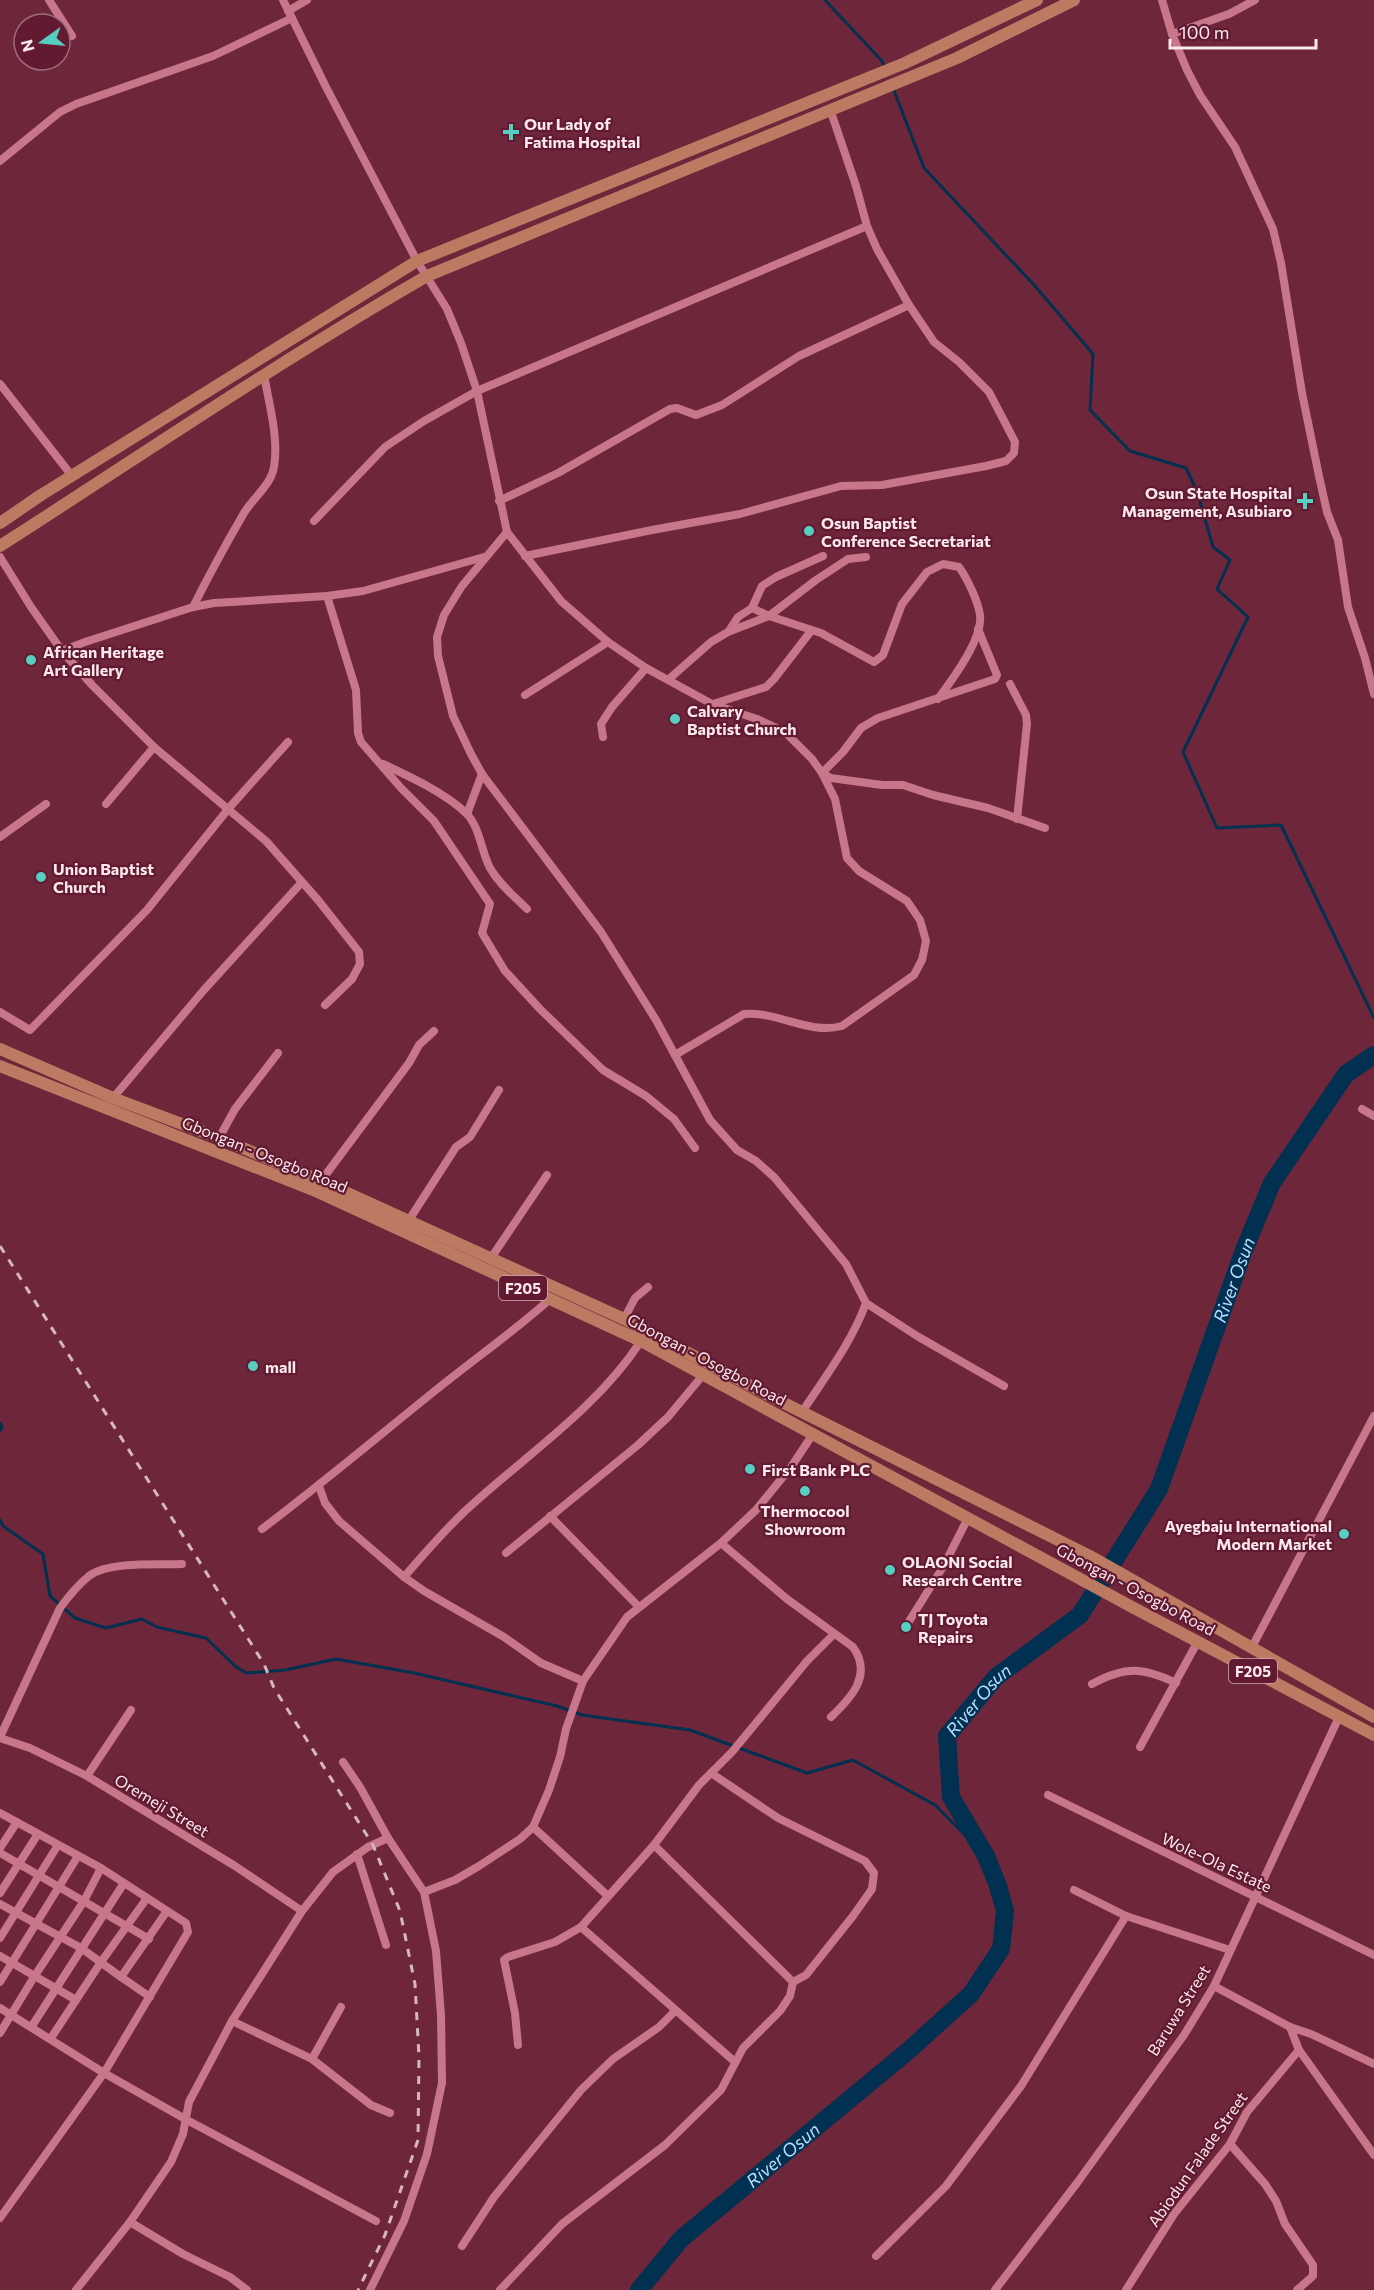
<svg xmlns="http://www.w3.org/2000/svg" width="1374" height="2290" viewBox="0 0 1374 2290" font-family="Commissioner,sans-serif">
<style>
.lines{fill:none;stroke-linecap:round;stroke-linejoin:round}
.stream{stroke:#013050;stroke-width:3}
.river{stroke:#013050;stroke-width:18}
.minor{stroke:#c8768a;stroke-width:8}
.primary{stroke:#bb7a61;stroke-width:12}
.rail{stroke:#d7b7bf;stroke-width:3;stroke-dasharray:8 8;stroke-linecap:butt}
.poi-dot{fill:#58cec0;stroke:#611a31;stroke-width:2}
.labels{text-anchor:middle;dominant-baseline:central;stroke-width:4.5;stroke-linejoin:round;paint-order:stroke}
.shield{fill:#611a31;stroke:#ccaab3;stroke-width:1.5}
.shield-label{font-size:15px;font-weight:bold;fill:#fae8eb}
.poi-label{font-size:16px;font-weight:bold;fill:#fae8eb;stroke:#611a31;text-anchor:start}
.street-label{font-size:16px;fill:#fae8eb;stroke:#611a31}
.water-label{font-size:18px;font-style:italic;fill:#b7ddfe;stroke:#611a31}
</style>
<rect width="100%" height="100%" fill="#6e263b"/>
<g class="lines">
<!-- stream -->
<g class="stream">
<path d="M 825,0 L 882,61 L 885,68"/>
<path d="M 893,88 L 924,168 L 1035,286 L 1093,354 L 1090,410 L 1130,451 L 1186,468 L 1197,491 L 1213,547 L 1230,560 L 1217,589 L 1248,617 L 1183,752 L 1217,828 L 1281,825 L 1374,1018"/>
<path d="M 0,1423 L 2,1427 L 0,1431"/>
<path d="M 0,1520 L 3,1526 L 43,1554 L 50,1596 L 75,1618 L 106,1628 L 142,1619 L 157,1627 L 206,1638 L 235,1666 L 246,1673 L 285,1670 L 336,1659 L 414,1673 L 557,1706 L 582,1715 L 690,1730 L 807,1773 L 853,1760 L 935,1805 L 986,1856"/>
</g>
<!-- river -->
<path class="river" id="s1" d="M 639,2290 L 681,2239 L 908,2051 L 971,1994 L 1001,1949 L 1005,1911 L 998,1886 L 986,1856 L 951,1797 L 947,1736 L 996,1677 L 1080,1615 L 1159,1489 L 1244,1250 L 1272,1183 L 1346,1074 L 1374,1055"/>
<!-- minor -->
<g class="minor">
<path d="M 49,0 L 72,36"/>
<path d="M 283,0 L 326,87 L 417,261 L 447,309 L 461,343 L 477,391 L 507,532 L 561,601 L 608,642 L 646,668 L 712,704 L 757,719 L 785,732 L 812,759 L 822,773 L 831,778 L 882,785 L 903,785 L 933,795 L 988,808 L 1045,828"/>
<path d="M 1162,0 L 1172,34 L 1187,70 L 1200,95 L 1235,147 L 1273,229 L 1281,263 L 1302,393 L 1319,476 L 1327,512 L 1338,540 L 1348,607 L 1365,658 L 1374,694"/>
<path d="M 288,11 L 307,0"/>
<path d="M 1172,34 L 1229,14 L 1255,0"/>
<path d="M 0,161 L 60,112 L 76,104 L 213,56 L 292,18"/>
<path d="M 0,384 L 72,476"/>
<path d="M 499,501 L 558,473 L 670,409 L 677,408 L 696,415 L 722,405 L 799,356 L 909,305"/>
<path d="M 314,521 L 385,447 L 424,421 L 477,391 L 867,226"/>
<path d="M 507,532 L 462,586 L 444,615 L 437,637 L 438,656 L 453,716 L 471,754 L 482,774 L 601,932 L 656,1020 L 710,1120 L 737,1150 L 756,1161 L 774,1177 L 846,1264 L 866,1303 C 852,1342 825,1377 802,1412"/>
<path d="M 525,556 L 652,530 L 740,514 L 841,486 L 882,485 L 986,466 L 1006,461 L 1014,453 L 1015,442 L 989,392 L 959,362 L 934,342 L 909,305 L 877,249 L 867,226 L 856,186 L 830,109"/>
<path d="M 0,557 L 31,607 L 62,651 L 92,685 L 154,747 L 266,841 L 318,900 L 359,952 L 360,964 L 352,979 L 325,1005"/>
<path d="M 327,596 L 356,690 L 358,733 L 361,742 L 401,788 L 434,821 L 490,904 L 482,933 L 505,971 L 540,1009 L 603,1070 L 646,1096 L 674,1119 L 695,1148"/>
<path d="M 193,607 C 209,575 226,544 244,513 C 253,498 271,485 274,467 C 279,438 269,404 264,375"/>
<path d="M 752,608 L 769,616 L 816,580 L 848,559 L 866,557"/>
<path d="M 729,631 L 738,617 L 752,608 L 762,586 L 776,577 L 823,556"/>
<path d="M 62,651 L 85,642 L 193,607 L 214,603 L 327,596 L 363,591 L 484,557"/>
<path d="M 669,679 L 711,642 L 728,632 L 769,616 L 821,633 L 874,662 L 883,655 L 902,604 L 927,572 L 943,564 L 959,567 C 967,578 978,601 980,615 C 983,639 952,680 938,699"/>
<path d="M 1010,684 L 1026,715 L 1027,724 L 1017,819"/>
<path d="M 525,695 L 608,642"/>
<path d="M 713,704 L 766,687 L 774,679 L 811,631"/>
<path d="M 603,737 L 601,724 L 612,707 L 646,668"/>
<path d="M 383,764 C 409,776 445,793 466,813 C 480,827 481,851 490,868 C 499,884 514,896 527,909"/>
<path d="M 106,804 L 154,747"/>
<path d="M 467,814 L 482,774"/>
<path d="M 0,837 L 46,804"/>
<path d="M 0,1012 L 30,1030 L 147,910 L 229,808 L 288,742"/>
<path d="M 675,1055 L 744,1014 C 777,1011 809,1035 842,1026 L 914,975 L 922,960 L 926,941 L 920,920 L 907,901 L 859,871 L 847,858 L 835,799 L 822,773 L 843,752 L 861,728 L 878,718 L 995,679 L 997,675 L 978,629"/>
<path d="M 113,1098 L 203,991 L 302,882"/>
<path d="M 1362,1109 L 1374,1116"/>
<path d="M 219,1138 L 235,1109 L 278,1053"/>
<path d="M 321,1181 L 409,1063 L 419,1045 L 434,1031"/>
<path d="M 409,1220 L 456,1147 L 470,1137 L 499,1090"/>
<path d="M 491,1258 L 547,1175"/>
<path d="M 866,1303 L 917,1336 L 1004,1386"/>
<path d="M 624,1319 L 635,1298 L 648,1287"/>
<path d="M 319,1486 L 325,1503 L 339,1521 L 404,1577 L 424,1591 L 504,1637 L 541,1663 L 583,1681"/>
<path d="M 550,1516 L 639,1607"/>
<path d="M 262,1529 C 320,1485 375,1439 431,1394 C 470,1362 511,1334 549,1300"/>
<path d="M 721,1543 L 787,1599 L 853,1647 C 873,1675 851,1698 831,1717"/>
<path d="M 506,1553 L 638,1445 L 668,1417 L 703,1375"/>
<path d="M 404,1577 C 423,1555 442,1533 463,1513 C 523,1457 595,1411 641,1341"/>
<path d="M 908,1623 L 943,1567 L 968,1518"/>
<path d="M 1252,1647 L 1374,1416"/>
<path d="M 1092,1684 C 1125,1666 1143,1667 1176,1683"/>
<path d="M 0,1737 L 60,1608 C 68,1597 78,1585 89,1576 C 109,1561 158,1565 182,1564"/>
<path d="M 0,1738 L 30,1748 L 87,1776 L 235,1866 L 302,1911"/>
<path d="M 1140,1747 L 1198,1641"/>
<path d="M 343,1762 L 360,1787 L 388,1838 L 424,1892 L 436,1951 L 441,2015 L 442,2083 L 427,2154 L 404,2221 L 370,2290"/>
<path d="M 711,1773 L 778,1818 L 865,1861 L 874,1873 L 872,1889 L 853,1916 L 806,1975 L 793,1982"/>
<path d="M 87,1776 L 131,1710"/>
<path d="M 1048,1795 L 1374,1955"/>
<path d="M 0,1813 L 101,1868 L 186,1923 L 188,1932 L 104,2073 L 0,2218"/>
<path d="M 533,1827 L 608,1896"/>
<path d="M 654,1845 L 793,1982"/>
<path d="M 0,1848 L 17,1822"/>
<path d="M 0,1853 L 149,1939"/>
<path d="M 357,1854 L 386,1945"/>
<path d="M 1074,1890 L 1126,1916 L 1230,1950"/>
<path d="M 424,1892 L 455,1880 L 479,1866 L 520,1839 L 533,1827 L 549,1790 L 560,1757 L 566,1729 L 583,1681 L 627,1617 L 721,1543 L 756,1510 L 791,1467 L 813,1434"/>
<path d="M 0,1893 L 38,1834"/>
<path d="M 0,1904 L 81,1948 L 121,1977"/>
<path d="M 581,1927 L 735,2062"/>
<path d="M 0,1938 L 58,1845"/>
<path d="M 0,1956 L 76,2000"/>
<path d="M 0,1982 L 78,1856"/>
<path d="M 1214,1986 L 1290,2027 L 1311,2034 L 1374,2064"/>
<path d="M 150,1997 L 121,1977 L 167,1911"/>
<path d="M 0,2008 L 104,2073 L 187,2120 L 376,2221"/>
<path d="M 232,2021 L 312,2059 L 371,2105 L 390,2113"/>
<path d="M 32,2026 L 124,1883"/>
<path d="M 1290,2027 L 1299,2050 L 1374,2155"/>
<path d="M 0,2033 L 34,1977 L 84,1901 L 101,1868"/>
<path d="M 51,2038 L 101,1962 L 147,1898"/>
<path d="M 518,2045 L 515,2013 L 504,1960 L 508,1957 L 555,1942 L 581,1927 L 654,1845 L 699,1785 L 732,1752 L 807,1661 L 833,1635"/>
<path d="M 312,2059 L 341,2007"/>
<path d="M 1230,2144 L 1265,2184 L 1276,2201 L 1285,2224 L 1313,2265 L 1313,2276 L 1297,2290"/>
<path d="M 130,2222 L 183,2254 L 230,2277 L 247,2290"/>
<path d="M 462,2246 L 494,2197 L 581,2090 L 613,2059 L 659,2027 L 675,2011"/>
<path d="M 876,2256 L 946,2186 L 1021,2086 L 1126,1916"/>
<path d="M 76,2290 L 130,2222 L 171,2162 L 183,2134 L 189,2102 L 232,2021 L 302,1911 L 333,1872 L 368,1847 L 388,1838"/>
<path d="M 500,2290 L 562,2224 L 665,2145 L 721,2090 L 743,2048 L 780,2011 L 790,1996 L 793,1982"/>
<path d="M 995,2290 L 1077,2183 L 1184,2035 L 1214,1986 L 1339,1717"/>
<path d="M 1126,2290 L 1174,2214 L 1230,2144 L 1247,2112 L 1299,2050"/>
</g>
<!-- primary -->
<g class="primary">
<path d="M 0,523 L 41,495 L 417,261 L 905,63 L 1037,0"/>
<path d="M 0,546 C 142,455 281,360 427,276 L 957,58 L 1074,0"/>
<path d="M 0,1049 L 113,1098 L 219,1138 L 321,1181 L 624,1319 L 762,1392 L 1090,1556 L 1374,1717"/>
<path d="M 0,1066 L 318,1192 L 641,1341 L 1132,1607 L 1374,1735"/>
</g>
<!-- rail -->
<path class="rail" d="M 0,1246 L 264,1664 L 274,1688 L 373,1845 L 400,1911 L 415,1984 L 419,2057 L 418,2140 L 385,2235 L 358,2290"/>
</g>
<!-- markers -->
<g class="poi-dot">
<path d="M508 123h6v6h6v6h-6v6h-6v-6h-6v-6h6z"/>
<path d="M1302 492h6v6h6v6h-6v6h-6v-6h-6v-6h6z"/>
<circle cx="809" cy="531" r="6"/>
<circle cx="31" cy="660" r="6"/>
<circle cx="675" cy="719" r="6"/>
<circle cx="41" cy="877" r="6"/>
<circle cx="253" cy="1366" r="6"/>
<circle cx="750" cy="1469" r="6"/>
<circle cx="805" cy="1491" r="6"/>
<circle cx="1344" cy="1534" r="6"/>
<circle cx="890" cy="1570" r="6"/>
<circle cx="906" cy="1627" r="6"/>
</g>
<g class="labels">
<!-- shield labels -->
<g class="shield">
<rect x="499" y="1276" width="48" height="24" rx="4.5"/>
<rect x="1229" y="1659" width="48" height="24" rx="4.5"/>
</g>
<g class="shield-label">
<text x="523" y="1288">F205</text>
<text x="1253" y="1671">F205</text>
</g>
<!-- poi labels -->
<g class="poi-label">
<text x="524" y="123">Our Lady of<tspan x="524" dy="18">Fatima Hospital</tspan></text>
<text x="1292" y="492" text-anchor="end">Osun State Hospital<tspan x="1292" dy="18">Management, Asubiaro</tspan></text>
<text x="821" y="522">Osun Baptist<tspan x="821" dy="18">Conference Secretariat</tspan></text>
<text x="43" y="651">African Heritage<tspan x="43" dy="18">Art Gallery</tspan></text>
<text x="687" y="710">Calvary<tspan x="687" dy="18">Baptist Church</tspan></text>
<text x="53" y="868">Union Baptist<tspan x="53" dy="18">Church</tspan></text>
<text x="265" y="1366">mall</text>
<text x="762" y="1469">First Bank PLC</text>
<text x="805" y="1510" text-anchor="middle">Thermocool<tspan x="805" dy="18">Showroom</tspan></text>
<text x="1332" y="1525" text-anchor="end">Ayegbaju International<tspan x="1332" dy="18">Modern Market</tspan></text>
<text x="902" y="1561">OLAONI Social<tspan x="902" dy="18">Research Centre</tspan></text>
<text x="918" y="1618">TJ Toyota<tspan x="918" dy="18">Repairs</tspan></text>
</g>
<!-- street labels -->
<g class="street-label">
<text transform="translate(265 1154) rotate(22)">Gbongan - Osogbo Road</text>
<text transform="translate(707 1359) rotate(28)">Gbongan - Osogbo Road</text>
<text transform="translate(1136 1589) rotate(28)">Gbongan - Osogbo Road</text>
<text transform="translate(162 1805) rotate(31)">Oremeji Street</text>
<text transform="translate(1217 1862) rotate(25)">Wole-Ola Estate</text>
<text transform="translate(1178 2010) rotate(-58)">Baruwa Street</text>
<text transform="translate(1197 2159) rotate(-55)">Abiodun Falade Street</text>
</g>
<!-- water labels -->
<g class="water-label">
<text stroke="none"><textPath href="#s1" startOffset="1278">River Osun</textPath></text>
<text stroke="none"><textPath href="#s1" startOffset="774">River Osun</textPath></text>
<text stroke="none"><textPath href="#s1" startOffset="198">River Osun</textPath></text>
</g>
</g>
<!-- north arrow -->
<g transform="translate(42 42) rotate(255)"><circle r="28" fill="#611a31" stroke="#9e6c7b" stroke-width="1.5"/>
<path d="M0-4.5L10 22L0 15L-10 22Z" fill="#58cec0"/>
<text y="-9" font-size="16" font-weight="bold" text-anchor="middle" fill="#fae8eb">N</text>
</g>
<!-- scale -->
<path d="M1170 39v9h146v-9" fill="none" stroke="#fae8eb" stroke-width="3"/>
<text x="1179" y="39" font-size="18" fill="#fae8eb" stroke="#611a31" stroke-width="4.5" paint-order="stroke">100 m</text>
</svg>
